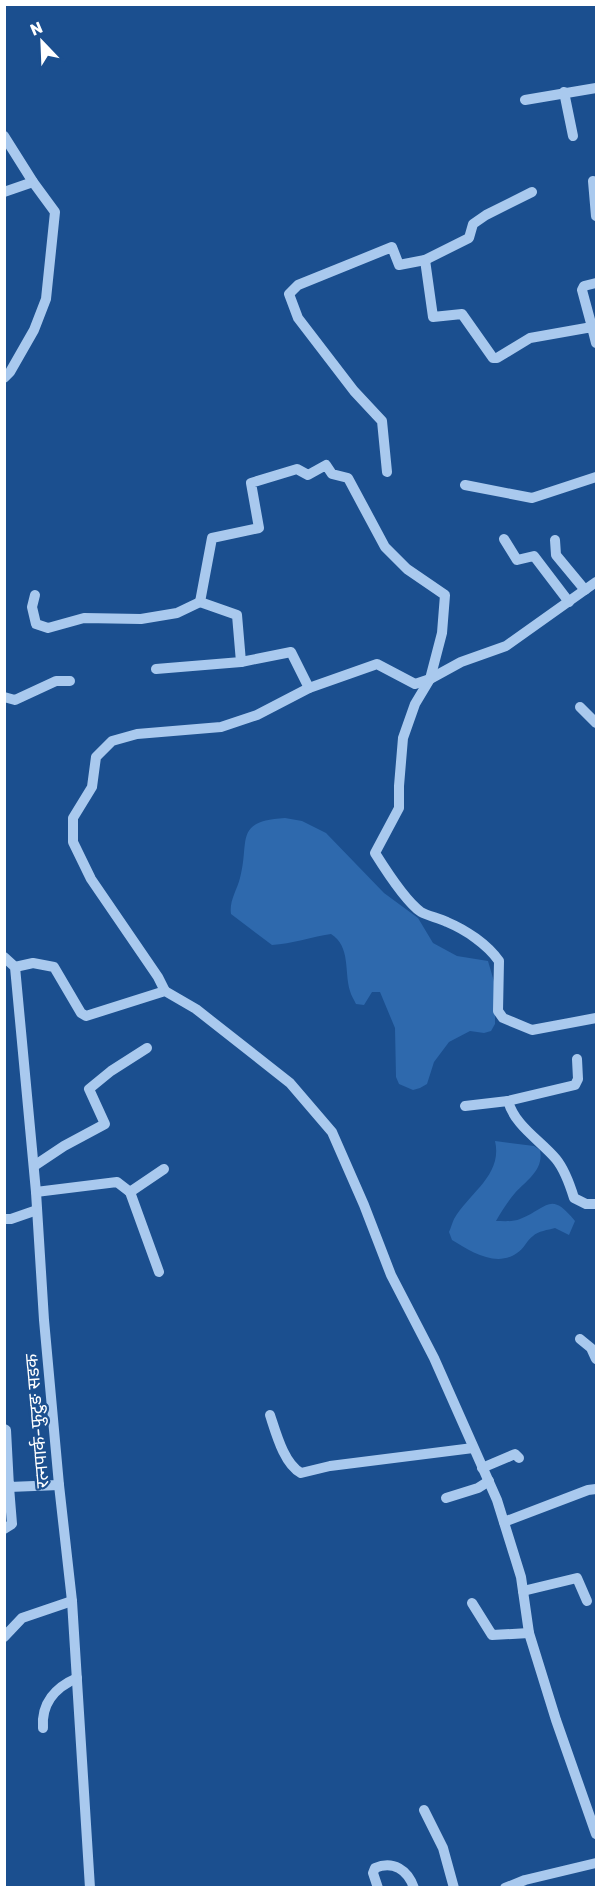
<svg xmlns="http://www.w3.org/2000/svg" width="601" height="1892" viewBox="0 0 601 1892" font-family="Rubik,'Noto Sans Devanagari',sans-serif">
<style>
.green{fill:#2e69ad}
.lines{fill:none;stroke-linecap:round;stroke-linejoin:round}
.minor{stroke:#a9c9ee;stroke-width:10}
.labels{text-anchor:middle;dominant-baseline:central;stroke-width:4.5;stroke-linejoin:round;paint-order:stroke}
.street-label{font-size:18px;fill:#fff;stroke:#1b4f8f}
</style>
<rect width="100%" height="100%" fill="#1b4f8f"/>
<!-- green -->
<g class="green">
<path d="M 285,818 L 302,821 L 326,833 L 384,893 L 418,918 L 433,943 L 457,956 L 488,961 L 495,985 L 495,1024 L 491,1031 L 484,1033 L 470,1031 L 449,1042 L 434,1062 L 427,1084 L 420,1088 L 413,1090 L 399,1084 L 396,1077 L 395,1028 L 380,992 L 372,992 L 364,1005 L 356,1004 C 354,1000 351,995 350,991 C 344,971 351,947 331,934 C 311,937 292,944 272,945 L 231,914 C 229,901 237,890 240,878 C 250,841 233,821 285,818 Z"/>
<path d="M 495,1141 L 534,1146 L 540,1150 C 544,1170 527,1180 515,1193 C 508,1201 501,1212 496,1221 C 503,1221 513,1222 520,1219 C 548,1208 550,1190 575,1221 L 569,1235 L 555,1228 C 548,1230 538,1231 533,1236 C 527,1240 524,1249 517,1253 C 496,1268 470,1251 452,1240 L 449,1232 C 451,1228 452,1223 454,1219 C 469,1193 503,1175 495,1141 Z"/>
</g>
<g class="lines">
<!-- minor -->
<g class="minor">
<path d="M 564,92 L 573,136"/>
<path d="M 525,100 L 596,88"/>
<path d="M 4,136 L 33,182 L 55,212 L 46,299 L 34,330 L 10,372 L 4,378"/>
<path d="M 593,181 L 596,216"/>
<path d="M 4,192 L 33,182"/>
<path d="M 425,260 L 469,238 L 473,224 L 486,215 L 532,192"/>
<path d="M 592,327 L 582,290 L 584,286 L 596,283"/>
<path d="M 387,472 L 382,421 L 354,391 L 298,318 L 289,294 L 298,285 L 392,247 L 399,265 L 425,260 L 433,317 L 462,314 L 493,358 L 497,358 L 530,338 L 592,327 L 596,343"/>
<path d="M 465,485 L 532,498 L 596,477"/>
<path d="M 504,539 L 517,560 L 534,556 L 569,602"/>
<path d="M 555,540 L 556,555 L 585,590"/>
<path d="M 35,595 L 32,607 L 36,624 L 48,628 L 84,618 L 141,619 L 177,613 L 200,602"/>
<path d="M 241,662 L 291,652 L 309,688"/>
<path d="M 156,669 L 241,662 L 237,615 L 200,602 L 212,538 L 259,528 L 251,483 L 297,469 L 308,475 L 326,465 L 332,474 L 348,478 L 385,547 L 407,569 L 445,595 L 442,633 L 430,679 L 415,704 L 403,738 L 399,786 L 399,808 L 375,853 C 385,869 405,901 421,912 C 428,916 439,918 447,922 C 466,930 487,944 499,961 L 498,1011 L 503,1018 L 532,1030 L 596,1018"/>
<path d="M 4,697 L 15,700 L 56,681 L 70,681"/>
<path d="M 580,707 L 596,723"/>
<path d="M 4,957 L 15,967 L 36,1192 L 44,1320 L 59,1485 L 72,1601 L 90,1888"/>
<path d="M 15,967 L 33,963 L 54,967 L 81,1013 L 86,1016 L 165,991 L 196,1009 L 290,1083 L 332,1132 L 364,1205 L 391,1275 L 434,1358 L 497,1500 L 521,1577 L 529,1633 L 556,1720 L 596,1834"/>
<path d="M 165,991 L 158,977 L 91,879 L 73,842 L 73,818 L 92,787 L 96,757 L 112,741 L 137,734 L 221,727 L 257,715 L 309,688 L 377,664 L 415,684 L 430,679 L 461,662 L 506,646 L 596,582"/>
<path d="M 508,1101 C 515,1126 540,1140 556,1159 C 565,1170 570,1185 574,1198 L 586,1204 L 596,1204"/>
<path d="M 465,1106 L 508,1101 L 575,1085 L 578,1079 L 577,1059"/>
<path d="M 34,1166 L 64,1146 L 105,1124 L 89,1089 L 111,1071 L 147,1048"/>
<path d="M 36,1192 L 117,1182 L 130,1192 L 164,1169"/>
<path d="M 130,1192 L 159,1272"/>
<path d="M 4,1219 L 11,1219 L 37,1210"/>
<path d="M 580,1339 L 591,1348 L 596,1359"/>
<path d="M 270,1415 C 276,1433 284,1464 301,1473 L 330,1466 L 473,1448"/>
<path d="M 4,1429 L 6,1430 L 9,1487 L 59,1485"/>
<path d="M 482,1468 L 515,1454 L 519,1458"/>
<path d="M 446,1498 L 478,1488 L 489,1481"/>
<path d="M 504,1522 L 588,1490 L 596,1489"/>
<path d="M 4,1529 L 12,1524 L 9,1487"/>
<path d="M 523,1591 L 577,1578 L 587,1601"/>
<path d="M 472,1603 L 492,1635 L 529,1633"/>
<path d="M 4,1637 L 22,1618 L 72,1601"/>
<path d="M 43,1728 C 41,1703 56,1687 77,1678"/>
<path d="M 424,1810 L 443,1848 L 454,1888"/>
<path d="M 378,1888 L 373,1873 L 375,1868 C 393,1860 408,1870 414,1888"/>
<path d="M 505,1888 L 525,1880 L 596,1863"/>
</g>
</g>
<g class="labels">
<!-- street labels -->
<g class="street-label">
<text transform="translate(37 1421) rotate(-95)">रत्नपार्क-फुटुङ सडक</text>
</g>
</g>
<!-- border -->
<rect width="601" height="1892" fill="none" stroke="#ffffff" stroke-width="12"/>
<!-- north arrow -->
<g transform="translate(42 42) rotate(337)" stroke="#1b4f8f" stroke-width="4.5" paint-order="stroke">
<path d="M0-4.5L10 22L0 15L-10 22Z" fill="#ffffff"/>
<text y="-9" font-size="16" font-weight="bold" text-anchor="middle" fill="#ffffff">N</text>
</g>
</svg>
